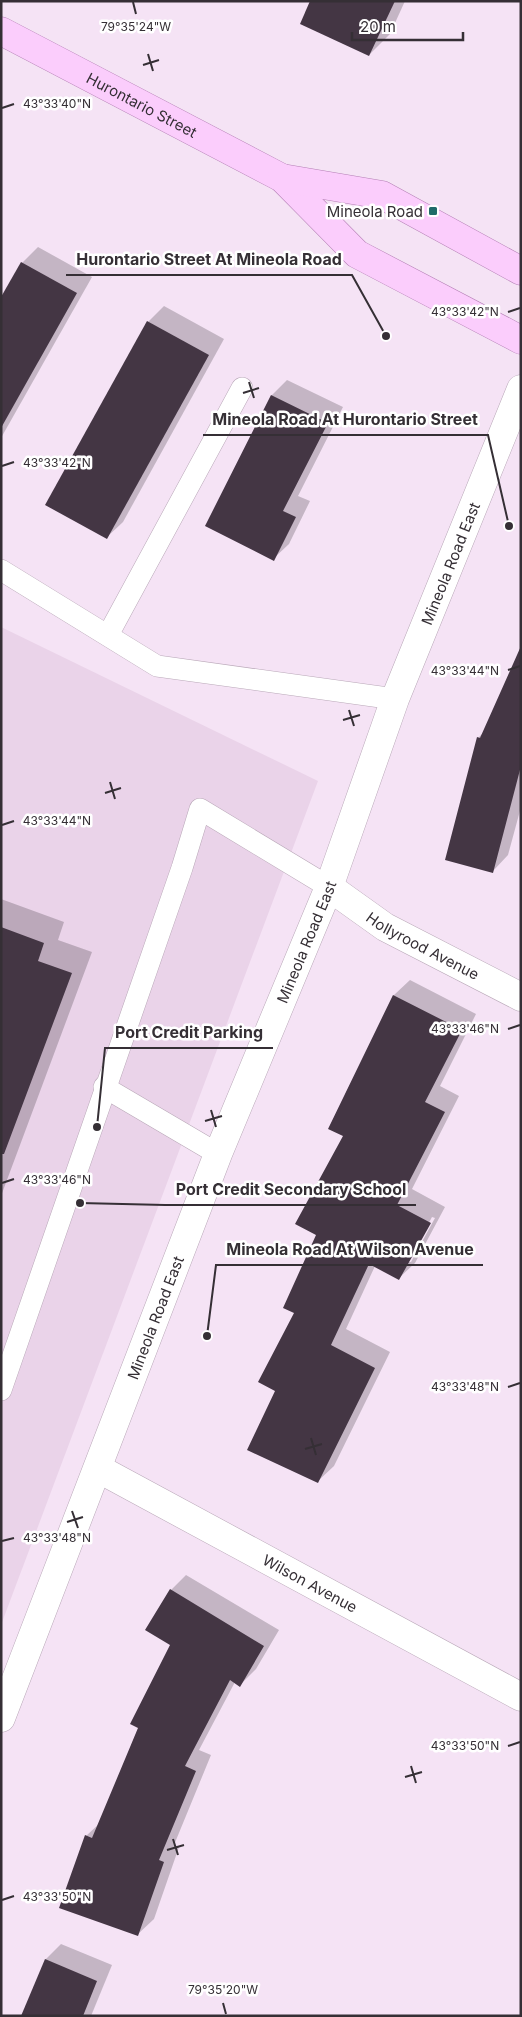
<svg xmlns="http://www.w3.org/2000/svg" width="522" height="2017" viewBox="0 0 522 2017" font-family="Inter,sans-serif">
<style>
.built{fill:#ead3e9}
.shadow{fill:#0003;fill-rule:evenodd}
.building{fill:#443644}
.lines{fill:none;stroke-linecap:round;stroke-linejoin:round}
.service-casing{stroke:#b9a8b8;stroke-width:22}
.minor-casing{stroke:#b9a8b8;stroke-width:29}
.tertiary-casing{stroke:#b9a8b8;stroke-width:29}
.primary-casing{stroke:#b480b5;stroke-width:29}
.service{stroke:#fff;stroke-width:21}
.minor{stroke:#fff;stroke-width:28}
.tertiary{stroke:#fff;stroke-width:28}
.primary{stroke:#fbcdfc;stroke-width:28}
.ticks{fill:none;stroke:#352f35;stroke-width:2}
.poi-dot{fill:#1f6b69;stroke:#fff;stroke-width:2}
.labels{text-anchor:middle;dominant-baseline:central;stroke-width:5;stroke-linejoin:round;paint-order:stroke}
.street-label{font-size:15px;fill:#352f35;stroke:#fff}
.poi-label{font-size:15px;fill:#352f35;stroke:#fff;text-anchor:end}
.ticks-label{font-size:12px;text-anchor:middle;fill:#352f35;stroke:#fff;stroke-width:5;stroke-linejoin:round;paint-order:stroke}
.leader{fill:none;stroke:#352f35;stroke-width:2}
.callout-dot{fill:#352f35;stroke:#fff;stroke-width:2}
.callout-label{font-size:16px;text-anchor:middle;font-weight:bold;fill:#352f35;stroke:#fff;stroke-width:5;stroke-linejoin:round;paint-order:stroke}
</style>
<rect width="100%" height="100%" fill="#f5e3f5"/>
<!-- built -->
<path class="built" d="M 1,627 L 318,781 L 1,1625 Z"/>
<!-- shadow -->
<g class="shadow">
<path d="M 312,1 L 405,1 L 390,34 L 369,55 Z"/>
<path d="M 38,247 L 92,277 L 1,438 L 1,300 L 22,263 Z"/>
<path d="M 164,306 L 224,339 L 123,522 L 107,537 L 148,322 Z"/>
<path d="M 287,380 L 343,407 L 298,496 L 310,501 L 289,544 L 273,559 L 206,526 L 272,395 Z"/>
<path d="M 521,649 L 521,807 L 508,855 L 493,871 L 478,738 L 484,732 Z"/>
<path d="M 1,899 L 64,922 L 58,940 L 92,952 L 1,1196 Z"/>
<path d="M 410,980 L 476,1014 L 440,1086 L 459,1096 L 412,1189 L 445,1207 L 415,1263 L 399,1278 L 375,1266 L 346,1329 L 390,1352 L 334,1466 L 318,1481 L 277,1390 L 295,1312 L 344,1136 L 329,1128 L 394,995 ZM 432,1217 L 435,1218 L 411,1262 L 408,1262 Z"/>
<path d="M 186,1575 L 279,1630 L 256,1669 L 240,1685 L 235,1682 L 199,1750 L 211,1755 L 174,1845 L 179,1847 L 154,1919 L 138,1934 L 86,1836 L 100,1823 L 172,1644 L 171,1590 Z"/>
<path d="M 61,1944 L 112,1965 L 91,2016 L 22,2016 L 46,1959 Z"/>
</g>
<!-- building -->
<g class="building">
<path d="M 310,1 L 395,1 L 369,56 L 300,24 Z"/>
<path d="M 21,262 L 77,293 L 1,428 L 1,297 Z"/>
<path d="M 147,321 L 209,355 L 107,539 L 45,505 Z"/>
<path d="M 271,395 L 328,423 L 283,511 L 296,517 L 274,561 L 205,526 Z"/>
<path d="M 521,646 L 521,766 L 493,873 L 445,860 L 477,737 L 480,738 Z"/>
<path d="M 1,927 L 44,943 L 38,961 L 72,973 L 4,1154 L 1,1154 Z"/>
<path d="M 393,995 L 462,1030 L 425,1102 L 445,1112 L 397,1205 L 431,1223 L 399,1280 L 369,1264 L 331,1345 L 375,1368 L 318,1483 L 247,1450 L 275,1391 L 258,1382 L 294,1313 L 283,1308 L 316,1235 L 295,1224 L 343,1136 L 328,1129 Z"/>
<path d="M 170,1589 L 264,1646 L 240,1687 L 230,1680 L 185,1766 L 196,1771 L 159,1860 L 164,1862 L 138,1936 L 59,1908 L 85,1835 L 92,1838 L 138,1728 L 130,1724 L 170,1645 L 145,1630 Z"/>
<path d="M 45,1959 L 97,1981 L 83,2016 L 21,2016 Z"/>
</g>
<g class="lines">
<!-- service casing -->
<g class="service-casing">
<g id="service">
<path d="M 1,570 L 157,666 L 395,699"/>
<path d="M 108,635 L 242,388"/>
<path d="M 104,1087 L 218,1154"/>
<path d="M 1,1390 L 182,868 L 200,809 L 329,887"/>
</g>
</g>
<!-- minor casing -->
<g class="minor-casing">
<g id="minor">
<path id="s1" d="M 329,887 L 385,927 L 521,997"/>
<path id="s2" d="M 99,1469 L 521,1697"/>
</g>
</g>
<!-- tertiary casing -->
<g class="tertiary-casing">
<g id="tertiary">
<path id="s3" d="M 1,1718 L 218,1154 L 329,887 L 395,699 L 521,389"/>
</g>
</g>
<!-- primary casing -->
<g class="primary-casing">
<g id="primary">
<path id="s4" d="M 1,31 L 282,178 L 357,254 L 521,340"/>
<path d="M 282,178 L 382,195 L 521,271"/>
</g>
</g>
<!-- service -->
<use href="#service" class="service"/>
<!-- minor -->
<use href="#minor" class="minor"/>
<!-- tertiary -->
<use href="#tertiary" class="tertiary"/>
<!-- primary -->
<use href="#primary" class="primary"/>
</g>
<!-- ticks -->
<path class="ticks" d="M 133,2 L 136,14M 148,54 L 153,71M 143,65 L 159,60M 2,108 L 14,104M 508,312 L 520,308M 249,382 L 254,398M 243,393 L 259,388M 2,466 L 14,462M 508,670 L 520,666M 349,710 L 354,726M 343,720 L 360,715M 110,782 L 115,799M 105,793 L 121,788M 2,825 L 14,821M 508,1029 L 520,1025M 211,1110 L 216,1127M 205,1121 L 222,1116M 2,1183 L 14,1179M 508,1387 L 520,1383M 311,1438 L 316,1455M 305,1449 L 322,1444M 72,1511 L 78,1528M 67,1522 L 83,1517M 2,1541 L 14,1538M 508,1746 L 520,1742M 411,1766 L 416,1783M 405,1777 L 422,1772M 173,1839 L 178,1855M 167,1850 L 184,1845M 2,1900 L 14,1896M 223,2003 L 226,2014"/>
<!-- markers -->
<rect class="poi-dot" x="428" y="206" width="10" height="10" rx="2.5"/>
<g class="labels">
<!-- street labels -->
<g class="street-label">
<text stroke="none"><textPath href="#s4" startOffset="159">Hurontario Street</textPath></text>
<text stroke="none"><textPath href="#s3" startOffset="1239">Mineola Road East</textPath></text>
<text stroke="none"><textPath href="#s3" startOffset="834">Mineola Road East</textPath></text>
<text stroke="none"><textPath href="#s1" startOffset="111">Hollyrood Avenue</textPath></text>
<text stroke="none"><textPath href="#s3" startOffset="429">Mineola Road East</textPath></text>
<text stroke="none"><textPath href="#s2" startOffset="240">Wilson Avenue</textPath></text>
</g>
<!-- poi labels -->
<g class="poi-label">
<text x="423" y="211">Mineola Road</text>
</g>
</g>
<g class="ticks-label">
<text x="136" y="31">79°35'24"W</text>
<text x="57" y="108">43°33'40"N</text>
<text x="465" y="316">43°33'42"N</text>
<text x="57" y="467">43°33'42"N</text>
<text x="465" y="675">43°33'44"N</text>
<text x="57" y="825">43°33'44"N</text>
<text x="465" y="1033">43°33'46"N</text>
<text x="57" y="1184">43°33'46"N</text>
<text x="465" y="1391">43°33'48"N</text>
<text x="57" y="1542">43°33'48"N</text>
<text x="465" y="1750">43°33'50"N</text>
<text x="57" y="1901">43°33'50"N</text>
<text x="223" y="1994">79°35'20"W</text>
</g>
<!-- callouts -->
<path class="leader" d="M386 336L352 275H66M509 526L488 435H203M97 1127L105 1048H273M80 1203L165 1205H416M207 1336L216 1265H483"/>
<g class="callout-dot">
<circle cx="386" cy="336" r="5"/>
<circle cx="509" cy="526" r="5"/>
<circle cx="97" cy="1127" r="5"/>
<circle cx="80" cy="1203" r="5"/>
<circle cx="207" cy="1336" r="5"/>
</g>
<g class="callout-label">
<text x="209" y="265">Hurontario Street At Mineola Road</text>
<text x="345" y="425">Mineola Road At Hurontario Street</text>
<text x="189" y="1038">Port Credit Parking</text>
<text x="291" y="1195">Port Credit Secondary School</text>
<text x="350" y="1255">Mineola Road At Wilson Avenue</text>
</g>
<!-- border -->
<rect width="522" height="2017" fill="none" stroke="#352f35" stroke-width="5"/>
<!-- scale -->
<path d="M352 32v8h111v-8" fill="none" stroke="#352f35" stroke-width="2.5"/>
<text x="360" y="32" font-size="15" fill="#352f35" stroke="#ffffff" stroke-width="4" paint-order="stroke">20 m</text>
</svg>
